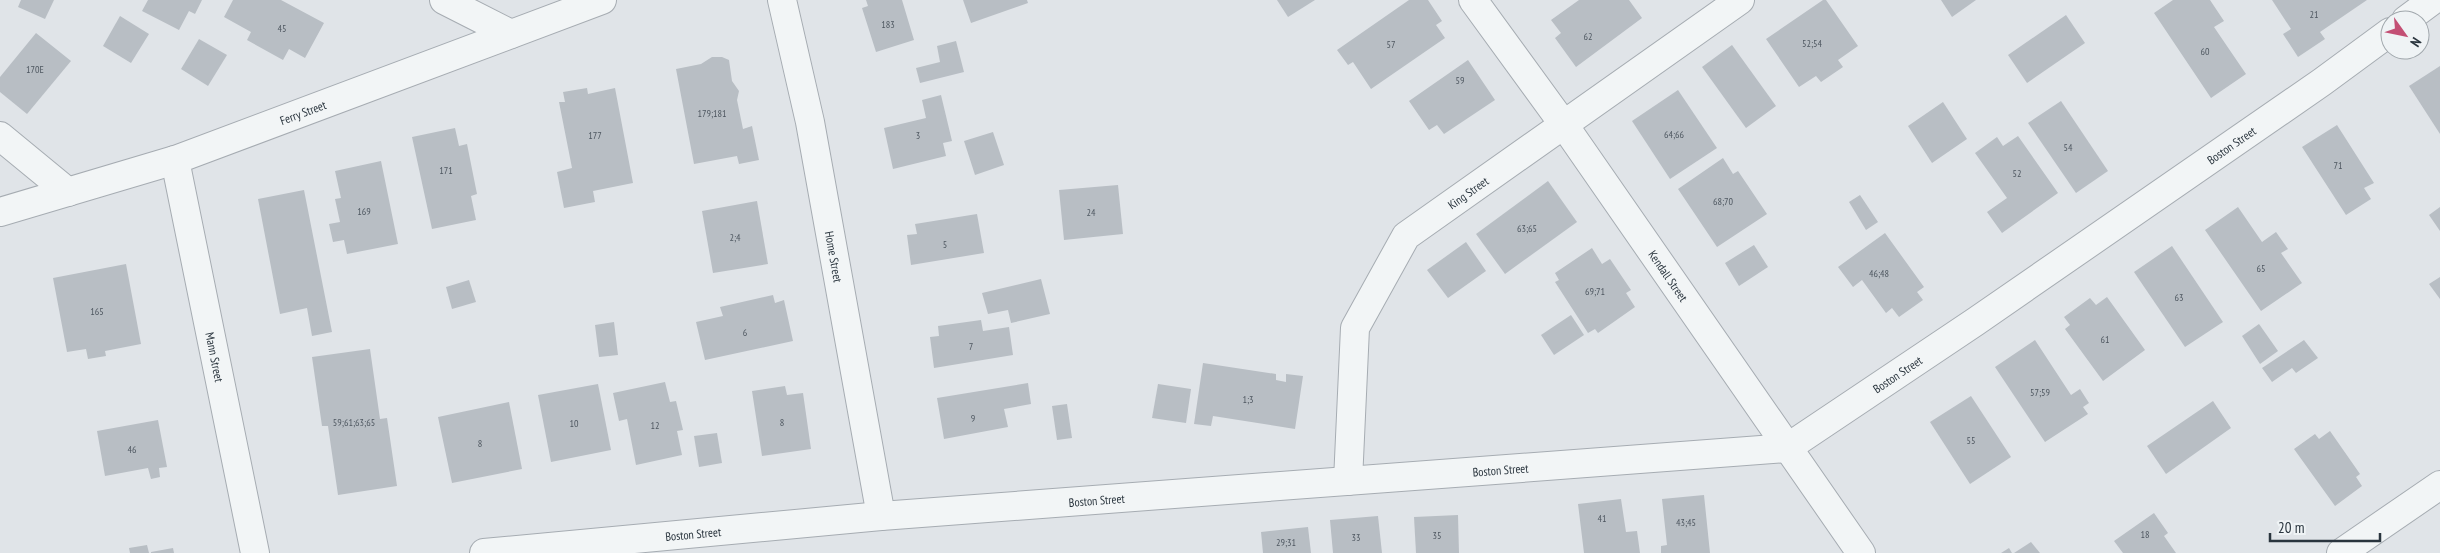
<svg xmlns="http://www.w3.org/2000/svg" width="2440" height="553" viewBox="0 0 2440 553" font-family="'PT Sans Narrow',sans-serif">
<style>
.building{fill:#b8bec4}
.lines{fill:none;stroke-linecap:round;stroke-linejoin:round}
.minor-casing{stroke:#a6acb2;stroke-width:30}
.minor{stroke:#f2f5f6;stroke-width:28}
.labels{text-anchor:middle;dominant-baseline:central;stroke-width:4.5;stroke-linejoin:round;paint-order:stroke}
.number-label{font-size:10px;fill:#4e5760}
.street-label{font-size:12px;fill:#2a353e;stroke:#eff3f5}
</style>
<rect width="100%" height="100%" fill="#e0e4e8"/>
<!-- building -->
<g class="building">
<path d="M 21,0 L 54,0 L 45,19 L 18,7 Z"/>
<path d="M 148,0 L 202,0 L 195,14 L 189,11 L 179,30 L 142,11 Z"/>
<path d="M 233,0 L 281,0 L 324,23 L 305,58 L 289,49 L 283,60 L 247,40 L 251,32 L 224,17 Z"/>
<path d="M 866,0 L 902,0 L 914,40 L 876,52 L 862,8 L 868,6 Z"/>
<path d="M 963,0 L 1027,0 L 1028,3 L 971,23 Z"/>
<path d="M 1277,0 L 1315,0 L 1288,17 Z"/>
<path d="M 1409,0 L 1428,0 L 1442,21 L 1436,25 L 1445,38 L 1371,89 L 1353,62 L 1348,65 L 1337,50 Z"/>
<path d="M 1579,0 L 1629,0 L 1642,18 L 1576,67 L 1555,38 L 1561,33 L 1551,20 Z"/>
<path d="M 1823,0 L 1826,0 L 1858,46 L 1838,60 L 1843,67 L 1821,82 L 1816,76 L 1799,87 L 1766,39 Z"/>
<path d="M 1941,0 L 1976,0 L 1952,17 Z"/>
<path d="M 2173,0 L 2210,0 L 2224,21 L 2214,27 L 2246,74 L 2211,98 L 2154,13 Z"/>
<path d="M 2272,0 L 2367,0 L 2320,32 L 2325,39 L 2298,57 L 2283,34 L 2291,29 Z"/>
<path d="M 2066,15 L 2085,43 L 2027,83 L 2008,55 Z"/>
<path d="M 120,16 L 149,34 L 131,63 L 103,46 Z"/>
<path d="M 36,33 L 71,61 L 27,114 L 0,92 L 0,77 Z"/>
<path d="M 199,39 L 227,55 L 208,86 L 181,69 Z"/>
<path d="M 956,41 L 964,72 L 920,83 L 916,68 L 940,62 L 937,46 Z"/>
<path d="M 1732,45 L 1776,106 L 1746,128 L 1702,67 Z"/>
<path d="M 712,57 L 722,57 L 729,60 L 732,81 L 739,91 L 737,100 L 743,129 L 752,126 L 759,160 L 739,164 L 737,156 L 694,164 L 676,69 L 701,64 Z"/>
<path d="M 1468,60 L 1495,100 L 1444,134 L 1437,125 L 1429,130 L 1409,101 Z"/>
<path d="M 2440,66 L 2440,134 L 2409,86 Z"/>
<path d="M 587,88 L 588,94 L 615,88 L 633,183 L 593,191 L 595,202 L 564,208 L 557,172 L 572,168 L 559,102 L 565,102 L 563,92 Z"/>
<path d="M 1678,90 L 1717,148 L 1670,179 L 1632,121 Z"/>
<path d="M 941,95 L 952,141 L 943,143 L 946,156 L 893,169 L 884,128 L 926,118 L 922,100 Z"/>
<path d="M 2061,101 L 2108,171 L 2076,193 L 2028,123 Z"/>
<path d="M 1943,102 L 1967,139 L 1932,163 L 1908,126 Z"/>
<path d="M 2337,125 L 2374,183 L 2364,188 L 2371,199 L 2346,215 L 2302,147 Z"/>
<path d="M 455,128 L 459,146 L 467,144 L 477,194 L 471,196 L 476,220 L 432,229 L 412,137 Z"/>
<path d="M 993,132 L 1004,165 L 975,175 L 964,141 Z"/>
<path d="M 2018,136 L 2058,193 L 2002,233 L 1987,212 L 2007,198 L 1975,153 L 1997,137 L 2003,146 Z"/>
<path d="M 1723,158 L 1733,174 L 1738,171 L 1767,214 L 1717,247 L 1678,189 Z"/>
<path d="M 381,161 L 398,244 L 347,254 L 344,240 L 333,242 L 329,224 L 340,222 L 335,199 L 341,198 L 335,171 Z"/>
<path d="M 1548,181 L 1577,222 L 1505,274 L 1476,234 Z"/>
<path d="M 1118,185 L 1123,234 L 1064,240 L 1059,190 Z"/>
<path d="M 304,190 L 332,332 L 312,336 L 307,308 L 280,314 L 258,199 Z"/>
<path d="M 1860,195 L 1878,222 L 1866,230 L 1849,202 Z"/>
<path d="M 757,201 L 768,264 L 713,273 L 702,211 Z"/>
<path d="M 2238,207 L 2262,242 L 2276,232 L 2288,249 L 2281,253 L 2302,283 L 2261,311 L 2205,230 Z"/>
<path d="M 2440,207 L 2440,231 L 2429,215 Z"/>
<path d="M 977,214 L 984,253 L 911,265 L 907,235 L 917,234 L 915,224 Z"/>
<path d="M 1885,233 L 1924,287 L 1917,292 L 1923,300 L 1899,317 L 1892,308 L 1886,313 L 1862,280 L 1853,287 L 1838,267 Z"/>
<path d="M 1466,242 L 1486,271 L 1448,298 L 1427,270 Z"/>
<path d="M 1754,245 L 1768,267 L 1739,286 L 1725,263 Z"/>
<path d="M 2172,246 L 2223,322 L 2185,347 L 2134,272 Z"/>
<path d="M 1592,248 L 1602,264 L 1610,259 L 1631,290 L 1626,293 L 1635,307 L 1598,333 L 1595,329 L 1588,333 L 1555,282 L 1559,280 L 1555,273 Z"/>
<path d="M 126,264 L 141,344 L 105,351 L 106,356 L 88,359 L 86,349 L 67,352 L 53,278 Z"/>
<path d="M 2440,277 L 2440,299 L 2429,284 Z"/>
<path d="M 1041,279 L 1050,314 L 1011,323 L 1008,310 L 988,314 L 982,293 Z"/>
<path d="M 469,280 L 476,302 L 452,309 L 446,287 Z"/>
<path d="M 773,295 L 775,303 L 784,300 L 793,341 L 705,360 L 696,322 L 723,316 L 720,307 Z"/>
<path d="M 2107,297 L 2145,350 L 2103,381 L 2065,329 L 2070,325 L 2064,317 L 2090,298 L 2096,305 Z"/>
<path d="M 1571,315 L 1584,335 L 1554,355 L 1541,335 Z"/>
<path d="M 981,320 L 983,331 L 1009,327 L 1013,355 L 934,368 L 930,337 L 939,336 L 938,326 Z"/>
<path d="M 614,322 L 618,355 L 599,357 L 595,325 Z"/>
<path d="M 2259,324 L 2278,351 L 2260,364 L 2242,336 Z"/>
<path d="M 2035,340 L 2071,395 L 2080,389 L 2089,403 L 2083,407 L 2088,414 L 2045,442 L 1995,367 Z"/>
<path d="M 2304,340 L 2318,358 L 2296,373 L 2292,368 L 2272,382 L 2262,368 Z"/>
<path d="M 370,349 L 380,419 L 387,418 L 397,486 L 338,495 L 328,426 L 322,426 L 312,357 Z"/>
<path d="M 1203,363 L 1276,374 L 1276,380 L 1286,382 L 1286,374 L 1303,376 L 1295,429 L 1213,416 L 1211,426 L 1194,424 Z"/>
<path d="M 665,382 L 670,402 L 676,401 L 683,430 L 677,431 L 682,455 L 636,465 L 627,419 L 619,421 L 613,393 Z"/>
<path d="M 1028,383 L 1031,404 L 1004,409 L 1008,427 L 944,439 L 937,398 Z"/>
<path d="M 598,384 L 611,450 L 551,462 L 538,395 Z"/>
<path d="M 1158,384 L 1191,389 L 1186,423 L 1152,418 Z"/>
<path d="M 785,386 L 787,395 L 803,393 L 811,449 L 762,456 L 752,391 Z"/>
<path d="M 1971,396 L 2011,457 L 1970,484 L 1930,422 Z"/>
<path d="M 2213,401 L 2231,428 L 2166,474 L 2147,446 Z"/>
<path d="M 509,402 L 522,469 L 452,483 L 438,417 Z"/>
<path d="M 1067,404 L 1072,438 L 1057,440 L 1052,406 Z"/>
<path d="M 158,420 L 167,467 L 159,468 L 160,477 L 151,479 L 148,468 L 105,476 L 97,431 Z"/>
<path d="M 2330,431 L 2360,474 L 2356,477 L 2362,486 L 2335,506 L 2294,449 L 2315,434 L 2319,439 Z"/>
<path d="M 717,433 L 722,463 L 699,467 L 694,436 Z"/>
<path d="M 1704,495 L 1710,553 L 1661,553 L 1661,546 L 1667,545 L 1662,499 Z"/>
<path d="M 1621,499 L 1626,532 L 1637,531 L 1640,553 L 1584,553 L 1578,504 Z"/>
<path d="M 2154,513 L 2168,533 L 2164,536 L 2176,553 L 2123,553 L 2114,541 Z"/>
<path d="M 1458,515 L 1459,553 L 1416,553 L 1414,517 Z"/>
<path d="M 1378,516 L 1382,553 L 1333,553 L 1330,520 Z"/>
<path d="M 1308,527 L 1311,553 L 1263,553 L 1261,532 Z"/>
<path d="M 2031,542 L 2040,553 L 2014,553 Z"/>
<path d="M 147,545 L 149,553 L 130,553 L 129,548 Z"/>
<path d="M 173,548 L 174,553 L 151,553 L 151,552 Z"/>
<path d="M 2009,548 L 2012,553 L 2001,553 Z"/>
</g>
<g class="lines">
<!-- minor casing -->
<g class="minor-casing">
<g id="minor">
<path d="M 444,0 L 511,34"/>
<path id="s1" d="M 782,0 L 810,122 L 881,516"/>
<path id="s2" d="M 1473,0 L 1564,125 L 1861,553"/>
<path d="M 2406,20 L 2433,0"/>
<path d="M 0,136 L 68,192"/>
<path id="s3" d="M 175,160 L 255,553"/>
<path id="s4" d="M 0,212 L 175,160 L 602,0"/>
<path id="s5" d="M 1348,481 L 1355,328 L 1406,236 L 1740,0"/>
<path id="s6" d="M 484,553 L 881,516 L 1787,448 L 1975,322 L 2322,82 L 2390,32"/>
<path d="M 2341,553 L 2440,485"/>
</g>
</g>
<!-- minor -->
<use href="#minor" class="minor"/>
</g>
<g class="labels">
<!-- number labels -->
<g class="number-label">
<text x="2314" y="14">21</text>
<text x="888" y="24">183</text>
<text x="282" y="28">45</text>
<text x="1588" y="36">62</text>
<text x="1812" y="43">52;54</text>
<text x="1391" y="44">57</text>
<text x="2205" y="51">60</text>
<text x="35" y="69">170E</text>
<text x="1460" y="80">59</text>
<text x="712" y="113">179;181</text>
<text x="1674" y="134">64;66</text>
<text x="595" y="135">177</text>
<text x="918" y="135">3</text>
<text x="2068" y="147">54</text>
<text x="2338" y="165">71</text>
<text x="446" y="170">171</text>
<text x="2017" y="173">52</text>
<text x="1723" y="201">68;70</text>
<text x="364" y="211">169</text>
<text x="1091" y="212">24</text>
<text x="1527" y="228">63;65</text>
<text x="735" y="237">2;4</text>
<text x="945" y="244">5</text>
<text x="2261" y="268">65</text>
<text x="1879" y="273">46;48</text>
<text x="1595" y="291">69;71</text>
<text x="2179" y="297">63</text>
<text x="97" y="311">165</text>
<text x="745" y="332">6</text>
<text x="2105" y="339">61</text>
<text x="971" y="346">7</text>
<text x="2040" y="392">57;59</text>
<text x="1248" y="399">1;3</text>
<text x="973" y="418">9</text>
<text x="354" y="422">59;61;63;65</text>
<text x="782" y="422">8</text>
<text x="574" y="423">10</text>
<text x="655" y="425">12</text>
<text x="1971" y="440">55</text>
<text x="480" y="443">8</text>
<text x="132" y="449">46</text>
<text x="1602" y="518">41</text>
<text x="1686" y="522">43;45</text>
<text x="2145" y="534">18</text>
<text x="1437" y="535">35</text>
<text x="1356" y="537">33</text>
<text x="1286" y="542">29;31</text>
</g>
<!-- street labels -->
<g class="street-label">
<text stroke="none"><textPath href="#s4" startOffset="319">Ferry Street</textPath></text>
<text stroke="none"><textPath href="#s6" startOffset="1845">Boston Street</textPath></text>
<text stroke="none"><textPath href="#s5" startOffset="334">King Street</textPath></text>
<text stroke="none"><textPath href="#s1" startOffset="262">Home Street</textPath></text>
<text stroke="none"><textPath href="#s2" startOffset="338">Kendall Street</textPath></text>
<text stroke="none"><textPath href="#s3" startOffset="201">Mann Street</textPath></text>
<text stroke="none"><textPath href="#s6" startOffset="1440">Boston Street</textPath></text>
<text stroke="none"><textPath href="#s6" startOffset="1020">Boston Street</textPath></text>
<text stroke="none"><textPath href="#s6" startOffset="615">Boston Street</textPath></text>
<text stroke="none"><textPath href="#s6" startOffset="210">Boston Street</textPath></text>
</g>
</g>
<!-- north arrow -->
<g transform="translate(2405 35) rotate(123)"><circle r="24" fill="#eff3f5" stroke="#a0a7ac"/>
<path d="M0-4L9 19L0 12L-9 19Z" fill="#c34f74"/>
<text y="-8" font-size="14" font-weight="bold" text-anchor="middle" fill="#2a353e">N</text>
</g>
<!-- scale -->
<path d="M2270 533v8h110v-8" fill="none" stroke="#2a353e" stroke-width="2.5"/>
<text x="2278" y="533" font-size="15" fill="#2a353e" stroke="#eff3f5" stroke-width="4" paint-order="stroke">20 m</text>
</svg>
